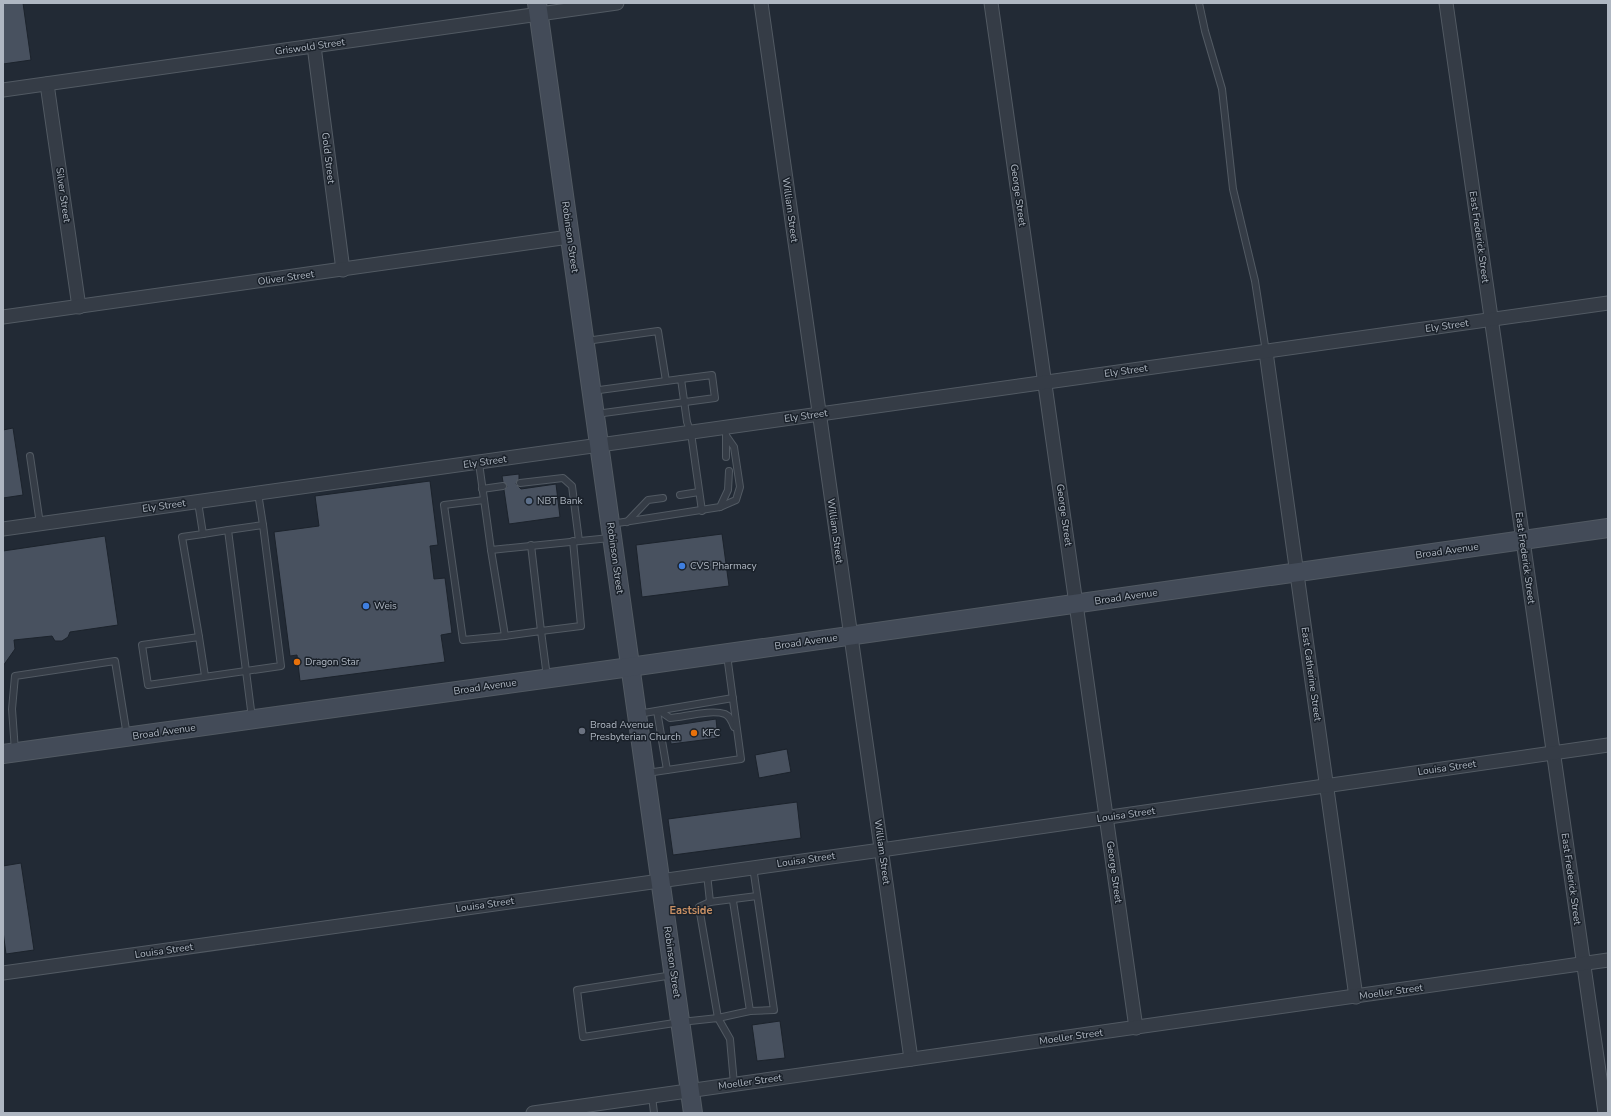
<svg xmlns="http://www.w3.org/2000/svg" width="1611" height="1116" viewBox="0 0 1611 1116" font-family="'Nunito Sans',sans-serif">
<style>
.building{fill:#48515f;stroke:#1c232c}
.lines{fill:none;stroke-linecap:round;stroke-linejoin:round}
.lane-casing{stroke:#525a63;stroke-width:8}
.street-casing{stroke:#525a63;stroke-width:15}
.secondary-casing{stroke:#525a63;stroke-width:20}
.lane{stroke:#353c46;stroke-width:6}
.street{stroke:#353c46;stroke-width:13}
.secondary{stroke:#434b58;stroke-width:18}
.service-dot{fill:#5c6f8a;stroke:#1a212a;stroke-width:1.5}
.shop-dot{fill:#3f7fe0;stroke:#1a212a;stroke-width:1.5}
.food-dot{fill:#e8710a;stroke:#1a212a;stroke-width:1.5}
.worship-dot{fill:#6b7280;stroke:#1a212a;stroke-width:1.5}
.labels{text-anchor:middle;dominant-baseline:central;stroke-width:3;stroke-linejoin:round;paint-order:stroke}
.street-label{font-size:10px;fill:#afb7c2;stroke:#1a212a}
.poi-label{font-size:10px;fill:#afb7c2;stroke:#1a212a;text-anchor:start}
.neighbourhood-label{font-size:11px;font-weight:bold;fill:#c99064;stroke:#1a212a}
</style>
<rect width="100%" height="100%" fill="#222a35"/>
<!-- building -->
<g class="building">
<path d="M 3,3 L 23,3 L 31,60 L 3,64 Z"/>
<path d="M 13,428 L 23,495 L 3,498 L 3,430 Z"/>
<path d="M 519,474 L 519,479 L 516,484 L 521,489 L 556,484 L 560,517 L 509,524 L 504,490 L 507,486 L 503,482 L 502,476 Z"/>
<path d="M 430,481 L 438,545 L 430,546 L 434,579 L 445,578 L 452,633 L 441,635 L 445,662 L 300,681 L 297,655 L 290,656 L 274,532 L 319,526 L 315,496 Z"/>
<path d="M 722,534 L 729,586 L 642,597 L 636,545 Z"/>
<path d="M 105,536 L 118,625 L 70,632 L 68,637 L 62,641 L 55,641 L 52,636 L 14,640 L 15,649 L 3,666 L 3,551 Z"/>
<path d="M 716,719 L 718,738 L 671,744 L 669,726 Z"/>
<path d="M 787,749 L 791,772 L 759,778 L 755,755 Z"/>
<path d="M 797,802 L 801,838 L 673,855 L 668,819 Z"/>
<path d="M 21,863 L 34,950 L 6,954 L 3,931 L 3,866 Z"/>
<path d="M 780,1021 L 785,1058 L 757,1061 L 752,1025 Z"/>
</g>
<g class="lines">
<!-- lane casing -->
<g class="lane-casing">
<g id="lane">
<path d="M 1199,3 L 1205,31 L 1222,89 L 1233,189 L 1255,281 L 1266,352"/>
<path d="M 586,341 L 658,331 L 666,381"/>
<path d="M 592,391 L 681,379 L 687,422 L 691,433 L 702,511"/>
<path d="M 596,414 L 715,398 L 712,375 L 681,379"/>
<path d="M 30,456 L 40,524"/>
<path d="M 726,457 L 726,435"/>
<path d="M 479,463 L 491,550 L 610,538"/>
<path d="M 520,483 L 563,478 L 572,486 L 579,541"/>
<path d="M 482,489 L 503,486"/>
<path d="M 680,495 L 699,492"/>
<path d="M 484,500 L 444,505 L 463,640 L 505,636"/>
<path d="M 198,502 L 203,534 L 182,537 L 199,637"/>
<path d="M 720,507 L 736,500 L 740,487 L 734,447 L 727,437"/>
<path d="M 627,522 L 648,500 L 663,498"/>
<path d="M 611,524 L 720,507 L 728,490 L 729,471"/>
<path d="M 203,534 L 228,530"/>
<path d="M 531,545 L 541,631 L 581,626 L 573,541"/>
<path d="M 491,550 L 505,636 L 541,631 L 547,677"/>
<path d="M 205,676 L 199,637 L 142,645 L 148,685 L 281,666 L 263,525"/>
<path d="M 657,711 L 667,770"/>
<path d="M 660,711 L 670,718 C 684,717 711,709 725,714 C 730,716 732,722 734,727"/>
<path d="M 638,714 L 733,698"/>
<path d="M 252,718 L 228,530 L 263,525 L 258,493"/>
<path d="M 15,751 L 12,709 L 15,676 L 115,661 L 127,736"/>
<path d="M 647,773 L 741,759 L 727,655"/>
<path d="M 753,867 L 774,1010 L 750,1011 L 718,1018 L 699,907 L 710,902 L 757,896"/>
<path d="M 707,874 L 710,902"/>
<path d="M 733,901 L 750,1011"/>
<path d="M 673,975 L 577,990 L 583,1037 L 681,1022 L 718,1018 L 730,1039 L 734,1084"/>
<path d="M 652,1096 L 654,1113"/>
</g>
</g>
<!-- street casing -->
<g class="street-casing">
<g id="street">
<path d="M 761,3 L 911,1059"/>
<path d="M 991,3 L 1136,1028"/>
<path d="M 1446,3 L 1605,1113"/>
<path d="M 314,46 L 343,270"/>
<path d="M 47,84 L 79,307"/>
<path d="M 3,90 L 617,3"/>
<path d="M 3,317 L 569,237"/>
<path d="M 1266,352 L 1356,997"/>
<path d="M 3,529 L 1608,303"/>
<path d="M 3,973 L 881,850 L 1608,745"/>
<path d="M 533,1113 L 1608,960"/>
</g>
</g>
<!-- secondary casing -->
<g class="secondary-casing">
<g id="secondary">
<path d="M 537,3 L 693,1113"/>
<path d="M 3,754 L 630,667 L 1608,528"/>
</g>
</g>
<!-- lane -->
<use href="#lane" class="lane"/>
<!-- street -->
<use href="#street" class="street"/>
<!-- secondary -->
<use href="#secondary" class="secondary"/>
</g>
<!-- markers -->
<circle class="service-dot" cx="529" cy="501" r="4"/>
<g class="shop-dot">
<circle cx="682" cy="566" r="4"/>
<circle cx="366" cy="606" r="4"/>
</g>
<g class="food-dot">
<circle cx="297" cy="662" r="4"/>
<circle cx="694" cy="733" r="4"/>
</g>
<circle class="worship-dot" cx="582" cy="731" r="4"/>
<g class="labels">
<!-- street labels -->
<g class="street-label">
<text transform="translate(310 47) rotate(-8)">Griswold Street</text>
<text transform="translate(328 158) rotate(83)">Gold Street</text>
<text transform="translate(63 195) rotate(82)">Silver Street</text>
<text transform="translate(1018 195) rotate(82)">George Street</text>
<text transform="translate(790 210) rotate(82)">William Street</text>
<text transform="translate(570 237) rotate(82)">Robinson Street</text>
<text transform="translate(1479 237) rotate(82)">East Frederick Street</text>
<text transform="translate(286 278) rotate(-8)">Oliver Street</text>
<text transform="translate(1447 326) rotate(-8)">Ely Street</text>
<text transform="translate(1126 371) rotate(-8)">Ely Street</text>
<text transform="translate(806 416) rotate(-8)">Ely Street</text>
<text transform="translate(485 462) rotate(-8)">Ely Street</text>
<text transform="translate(164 506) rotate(-8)">Ely Street</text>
<text transform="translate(1064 515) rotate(82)">George Street</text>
<text transform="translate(835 531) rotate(82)">William Street</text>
<text transform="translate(1447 551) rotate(-8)">Broad Avenue</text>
<text transform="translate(615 558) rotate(82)">Robinson Street</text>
<text transform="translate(1525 558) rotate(82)">East Frederick Street</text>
<text transform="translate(1126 597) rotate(-8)">Broad Avenue</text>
<text transform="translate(806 642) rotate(-8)">Broad Avenue</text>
<text transform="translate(1311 674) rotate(82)">East Catherine Street</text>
<text transform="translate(485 687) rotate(-8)">Broad Avenue</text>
<text transform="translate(164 732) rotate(-8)">Broad Avenue</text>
<text transform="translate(1447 768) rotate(-8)">Louisa Street</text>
<text transform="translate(1126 815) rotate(-8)">Louisa Street</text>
<text transform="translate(882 852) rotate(82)">William Street</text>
<text transform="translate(806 860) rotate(-8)">Louisa Street</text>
<text transform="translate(1114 872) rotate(82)">George Street</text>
<text transform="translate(1571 879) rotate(82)">East Frederick Street</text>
<text transform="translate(485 905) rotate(-8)">Louisa Street</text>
<text transform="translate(164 951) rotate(-8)">Louisa Street</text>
<text transform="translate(672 962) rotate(82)">Robinson Street</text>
<text transform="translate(1391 992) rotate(-8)">Moeller Street</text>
<text transform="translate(1071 1037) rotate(-8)">Moeller Street</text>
<text transform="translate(750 1082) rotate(-8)">Moeller Street</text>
</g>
<!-- poi labels -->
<g class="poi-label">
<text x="537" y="501">NBT Bank</text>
<text x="690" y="566">CVS Pharmacy</text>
<text x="374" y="606">Weis</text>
<text x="305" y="662">Dragon Star</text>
<text x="590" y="725">Broad Avenue<tspan x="590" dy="12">Presbyterian Church</tspan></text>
<text x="702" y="733">KFC</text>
</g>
<!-- neighbourhood labels -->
<g class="neighbourhood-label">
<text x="691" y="910">Eastside</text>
</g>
</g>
<!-- border -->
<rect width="1611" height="1116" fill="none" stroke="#afb7c2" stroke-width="8"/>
</svg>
